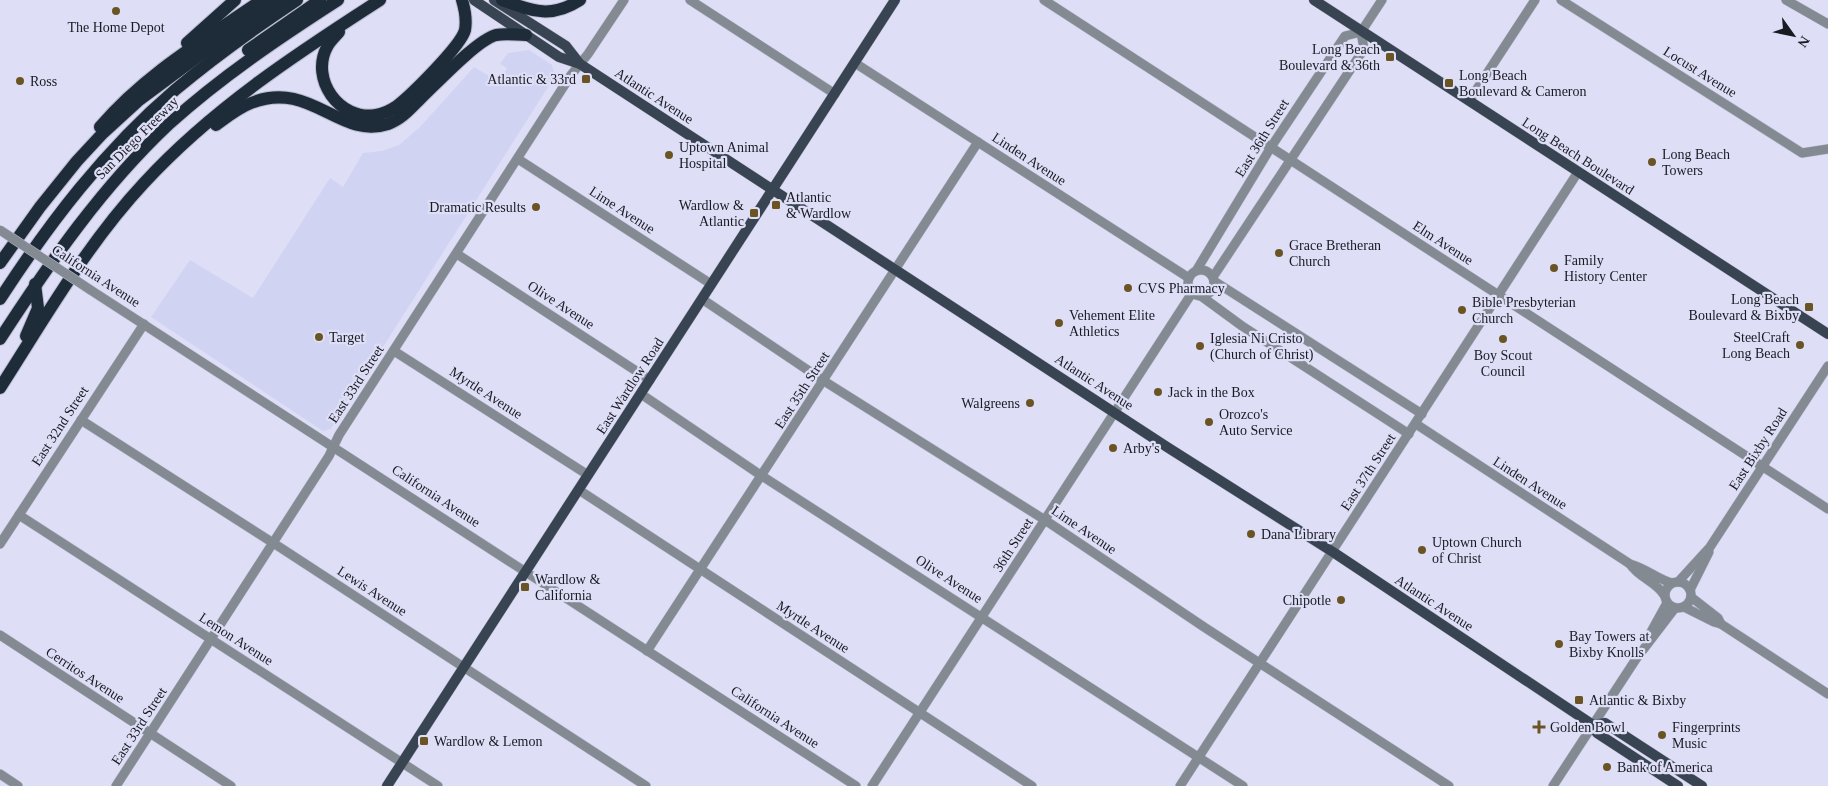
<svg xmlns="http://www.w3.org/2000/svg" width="1828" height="786" viewBox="0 0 1828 786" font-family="'Times New Roman',serif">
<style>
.built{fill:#d0d3f1}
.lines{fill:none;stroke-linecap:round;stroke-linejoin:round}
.minor-casing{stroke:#bbbcd1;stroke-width:10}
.major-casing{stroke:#bbbcd1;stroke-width:11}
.highway-casing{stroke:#bbbcd1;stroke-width:14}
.minor{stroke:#838a92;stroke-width:9}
.major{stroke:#384451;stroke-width:10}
.highway{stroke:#1e2c3a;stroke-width:12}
.minor-bridge-casing{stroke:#bbbcd1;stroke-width:10;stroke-linecap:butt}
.minor-bridge{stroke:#838a92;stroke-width:9}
.poi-dot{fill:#6b5424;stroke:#dedff7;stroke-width:2}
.labels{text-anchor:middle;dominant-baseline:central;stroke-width:4.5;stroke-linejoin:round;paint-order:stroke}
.poi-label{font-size:14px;fill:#191a22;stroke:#dedff7;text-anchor:start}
.street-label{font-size:14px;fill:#191a22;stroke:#dedff7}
</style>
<rect width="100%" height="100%" fill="#dedff7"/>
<!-- built -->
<path class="built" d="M 529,50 L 552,65 L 555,76 L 331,429 L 323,431 L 151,317 L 190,260 L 253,298 L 330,178 L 343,187 L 363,153 L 382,151 L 399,145 L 420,127 L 474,67 L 499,82 L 507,68 L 500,64 L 508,53 Z"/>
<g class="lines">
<!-- minor casing -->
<g class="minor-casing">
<g id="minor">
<path d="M 690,0 L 835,94"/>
<path d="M 1044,0 L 1828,509"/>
<path d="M 1561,0 L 1802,153 L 1828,149"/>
<path d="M 1786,0 L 1828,24"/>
<path d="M 855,63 L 1189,278"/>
<path d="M 1469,101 L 1535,0"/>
<path d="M 518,159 L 711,284"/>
<path d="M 457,254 L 650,380"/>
<circle cx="1201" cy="283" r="13"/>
<path d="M 1196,271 L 1271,147 L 1345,36 L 1361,32"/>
<path d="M 1213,277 L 1364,49 L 1361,32 L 1382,0"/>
<path d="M 1214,281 L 1422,414"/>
<path d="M 89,289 L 856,786"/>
<path d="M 1201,296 L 1242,326 L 1409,434"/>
<path d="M 702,299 L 824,381 L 1045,520 L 1204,627 L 1449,786"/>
<path d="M 394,351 L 588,475"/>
<path d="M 641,394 L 762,476 L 1243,786"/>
<path d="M 81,420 L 281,548 L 646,786"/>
<path d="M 1416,424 L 1630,564"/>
<path d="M 579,490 L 1032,786"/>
<path d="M 19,515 L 438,786"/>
<path d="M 0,544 L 144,324"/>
<circle cx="1678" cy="595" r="13"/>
<path d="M 1678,582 L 1710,547 L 1828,366"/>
<path d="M 1690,590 L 1709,552"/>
<path d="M 1664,595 C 1657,582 1639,578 1630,564 C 1646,568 1657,579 1672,583"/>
<path d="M 1684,607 L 1714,622 L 1721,624 L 1718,618 L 1691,597"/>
<path d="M 1721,624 L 1828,694"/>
<path d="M 0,635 L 231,786"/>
<path d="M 1648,640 L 1651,632 L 1667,603"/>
<path d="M 647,651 L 978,142"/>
<path d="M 0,774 L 18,786"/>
<path d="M 116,786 L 329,456 L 339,435 L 571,75 L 588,54 L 624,0"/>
<path d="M 872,786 L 1192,293"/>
<path d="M 1180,786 L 1578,172"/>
<path d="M 1553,786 L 1636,659 L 1675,608"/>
</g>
</g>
<!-- major casing -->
<g class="major-casing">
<g id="major">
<path d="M 474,0 L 559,57 L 580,64 L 1167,447 L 1333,552 L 1593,725 L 1597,733 L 1678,786"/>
<path d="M 494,0 L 566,46 L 580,64"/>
<path d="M 1314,0 L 1828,334"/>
<path d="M 1593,725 L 1605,723 L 1702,786"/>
<path d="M 387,786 L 895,0"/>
</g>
</g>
<!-- highway casing -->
<g class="highway-casing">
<g id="highway">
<path d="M 502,0 C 532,11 551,19 580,0"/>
<path d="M 339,32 C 335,37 330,41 327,47 C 310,79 339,121 376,115 C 383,114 391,110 397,106 C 411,95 461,46 465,30 C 467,19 465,10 462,0"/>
<path d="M 187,43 L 235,0"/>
<path d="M 248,50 L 320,0"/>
<path d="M 216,125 C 227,117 238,108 251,103 C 311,79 339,140 388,124 C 402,119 411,108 421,98 C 437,83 477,40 496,35 C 506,33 516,35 526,35"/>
<path d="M 100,127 C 145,74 205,39 262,0"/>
<path d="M 0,263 L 40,207 L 77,161 L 103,133 L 138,101 L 196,58 L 270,5 L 291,0"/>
<path d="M 0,299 C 50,222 105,150 175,90 C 213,58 255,28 297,0"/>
<path d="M 26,336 L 38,308 L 35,284"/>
<path d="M 0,339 C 50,262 102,187 169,124 C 221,77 279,38 338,0"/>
<path d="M 0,388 C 45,318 87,244 144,183 C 212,109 296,54 380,0"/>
</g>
</g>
<!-- minor -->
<use href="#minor" class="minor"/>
<!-- major -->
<use href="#major" class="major"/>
<!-- highway -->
<use href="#highway" class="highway"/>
<!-- minor-bridge casing -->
<g class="minor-bridge-casing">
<path id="minor-bridge" d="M 0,230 L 89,289"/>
</g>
<!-- minor-bridge -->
<use href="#minor-bridge" class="minor-bridge"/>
</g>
<!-- markers -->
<g class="poi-dot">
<circle cx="116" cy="11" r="5"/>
<rect x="1385" y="52" width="10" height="10" rx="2.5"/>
<rect x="581" y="74" width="10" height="10" rx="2.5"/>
<circle cx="20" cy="81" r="5"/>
<rect x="1444" y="78" width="10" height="10" rx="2.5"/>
<circle cx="669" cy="155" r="5"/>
<circle cx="1652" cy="162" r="5"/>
<rect x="771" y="200" width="10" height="10" rx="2.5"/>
<circle cx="536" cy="207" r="5"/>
<rect x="749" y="208" width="10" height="10" rx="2.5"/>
<circle cx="1279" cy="253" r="5"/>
<circle cx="1554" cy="268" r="5"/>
<circle cx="1128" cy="288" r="5"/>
<rect x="1804" y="302" width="10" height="10" rx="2.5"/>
<circle cx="1462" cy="310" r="5"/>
<circle cx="1059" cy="323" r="5"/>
<circle cx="319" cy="337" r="5"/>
<circle cx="1503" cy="339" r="5"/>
<circle cx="1800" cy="345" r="5"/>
<circle cx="1200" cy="346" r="5"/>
<circle cx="1158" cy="392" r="5"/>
<circle cx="1030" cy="403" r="5"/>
<circle cx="1209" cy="422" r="5"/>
<circle cx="1113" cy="448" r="5"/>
<circle cx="1251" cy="534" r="5"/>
<circle cx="1422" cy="550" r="5"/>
<rect x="520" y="582" width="10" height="10" rx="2.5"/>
<circle cx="1341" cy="600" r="5"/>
<circle cx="1559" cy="644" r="5"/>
<rect x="1574" y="695" width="10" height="10" rx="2.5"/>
<path d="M1536.5 719.5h5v5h5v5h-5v5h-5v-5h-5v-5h5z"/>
<circle cx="1662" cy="735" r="5"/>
<rect x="419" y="736" width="10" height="10" rx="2.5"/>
<circle cx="1607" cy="767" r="5"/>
</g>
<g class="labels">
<!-- poi labels -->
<g class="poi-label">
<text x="116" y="27" text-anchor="middle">The Home Depot</text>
<text x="1380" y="49" text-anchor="end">Long Beach<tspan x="1380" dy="16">Boulevard &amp; 36th</tspan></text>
<text x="1459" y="75">Long Beach<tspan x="1459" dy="16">Boulevard &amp; Cameron</tspan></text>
<text x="576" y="79" text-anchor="end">Atlantic &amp; 33rd</text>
<text x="30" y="81">Ross</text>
<text x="679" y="147">Uptown Animal<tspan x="679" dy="16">Hospital</tspan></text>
<text x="1662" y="154">Long Beach<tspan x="1662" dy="16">Towers</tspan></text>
<text x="786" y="197">Atlantic<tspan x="786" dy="16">&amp; Wardlow</tspan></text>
<text x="744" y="205" text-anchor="end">Wardlow &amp;<tspan x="744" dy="16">Atlantic</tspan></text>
<text x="526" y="207" text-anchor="end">Dramatic Results</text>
<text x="1289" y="245">Grace Bretheran<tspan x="1289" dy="16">Church</tspan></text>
<text x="1564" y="260">Family<tspan x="1564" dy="16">History Center</tspan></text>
<text x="1138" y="288">CVS Pharmacy</text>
<text x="1799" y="299" text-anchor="end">Long Beach<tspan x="1799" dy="16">Boulevard &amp; Bixby</tspan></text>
<text x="1472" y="302">Bible Presbyterian<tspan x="1472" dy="16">Church</tspan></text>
<text x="1069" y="315">Vehement Elite<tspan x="1069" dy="16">Athletics</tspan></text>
<text x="329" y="337">Target</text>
<text x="1790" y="337" text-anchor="end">SteelCraft<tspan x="1790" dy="16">Long Beach</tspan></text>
<text x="1210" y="338">Iglesia Ni Cristo<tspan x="1210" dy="16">(Church of Christ)</tspan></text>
<text x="1503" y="355" text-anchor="middle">Boy Scout<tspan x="1503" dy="16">Council</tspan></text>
<text x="1168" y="392">Jack in the Box</text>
<text x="1020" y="403" text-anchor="end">Walgreens</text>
<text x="1219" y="414">Orozco's<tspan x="1219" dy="16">Auto Service</tspan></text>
<text x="1123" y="448">Arby's</text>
<text x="1261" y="534">Dana Library</text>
<text x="1432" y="542">Uptown Church<tspan x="1432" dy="16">of Christ</tspan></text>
<text x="535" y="579">Wardlow &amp;<tspan x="535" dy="16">California</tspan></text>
<text x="1331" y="600" text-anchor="end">Chipotle</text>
<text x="1569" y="636">Bay Towers at<tspan x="1569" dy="16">Bixby Knolls</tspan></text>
<text x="1589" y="700">Atlantic &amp; Bixby</text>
<text x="1550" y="727">Golden Bowl</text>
<text x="1672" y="727">Fingerprints<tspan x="1672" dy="16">Music</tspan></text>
<text x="434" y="741">Wardlow &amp; Lemon</text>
<text x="1617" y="767">Bank of America</text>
</g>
<!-- street labels -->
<g class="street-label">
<text transform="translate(1700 72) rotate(32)">Locust Avenue</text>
<text transform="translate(654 96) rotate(33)">Atlantic Avenue</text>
<text transform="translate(137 138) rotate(-45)">San Diego Freeway</text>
<text transform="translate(1262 138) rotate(-58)">East 36th Street</text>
<text transform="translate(1578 156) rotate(33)">Long Beach Boulevard</text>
<text transform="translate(1029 159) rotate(33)">Linden Avenue</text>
<text transform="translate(622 210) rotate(33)">Lime Avenue</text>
<text transform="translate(1443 243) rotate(33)">Elm Avenue</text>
<text transform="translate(96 276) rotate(33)">California Avenue</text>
<text transform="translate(561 305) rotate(33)">Olive Avenue</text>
<text transform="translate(1094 382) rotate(33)">Atlantic Avenue</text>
<text transform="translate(356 384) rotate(-57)">East 33rd Street</text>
<text transform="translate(630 386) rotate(-57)">East Wardlow Road</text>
<text transform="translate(802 390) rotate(-57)">East 35th Street</text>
<text transform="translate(486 393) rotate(33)">Myrtle Avenue</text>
<text transform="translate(60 426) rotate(-57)">East 32nd Street</text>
<text transform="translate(1758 449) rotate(-57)">East Bixby Road</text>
<text transform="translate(1368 472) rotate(-57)">East 37th Street</text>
<text transform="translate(1530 483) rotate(33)">Linden Avenue</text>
<text transform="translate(436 496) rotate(33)">California Avenue</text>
<text transform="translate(1084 530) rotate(34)">Lime Avenue</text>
<text transform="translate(1013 545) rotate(-57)">36th Street</text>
<text transform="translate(949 579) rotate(33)">Olive Avenue</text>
<text transform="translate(372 591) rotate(33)">Lewis Avenue</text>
<text transform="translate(1434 603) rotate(33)">Atlantic Avenue</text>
<text transform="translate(813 627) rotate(33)">Myrtle Avenue</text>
<text transform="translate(236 639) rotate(33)">Lemon Avenue</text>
<text transform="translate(85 675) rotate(33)">Cerritos Avenue</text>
<text transform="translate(775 717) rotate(33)">California Avenue</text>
<text transform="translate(139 726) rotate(-57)">East 33rd Street</text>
</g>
</g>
<!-- north arrow -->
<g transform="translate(1793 35) rotate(123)" stroke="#dedff7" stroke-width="4" paint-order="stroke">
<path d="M0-4L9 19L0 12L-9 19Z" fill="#191a22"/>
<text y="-8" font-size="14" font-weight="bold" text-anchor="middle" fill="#191a22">N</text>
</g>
</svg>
